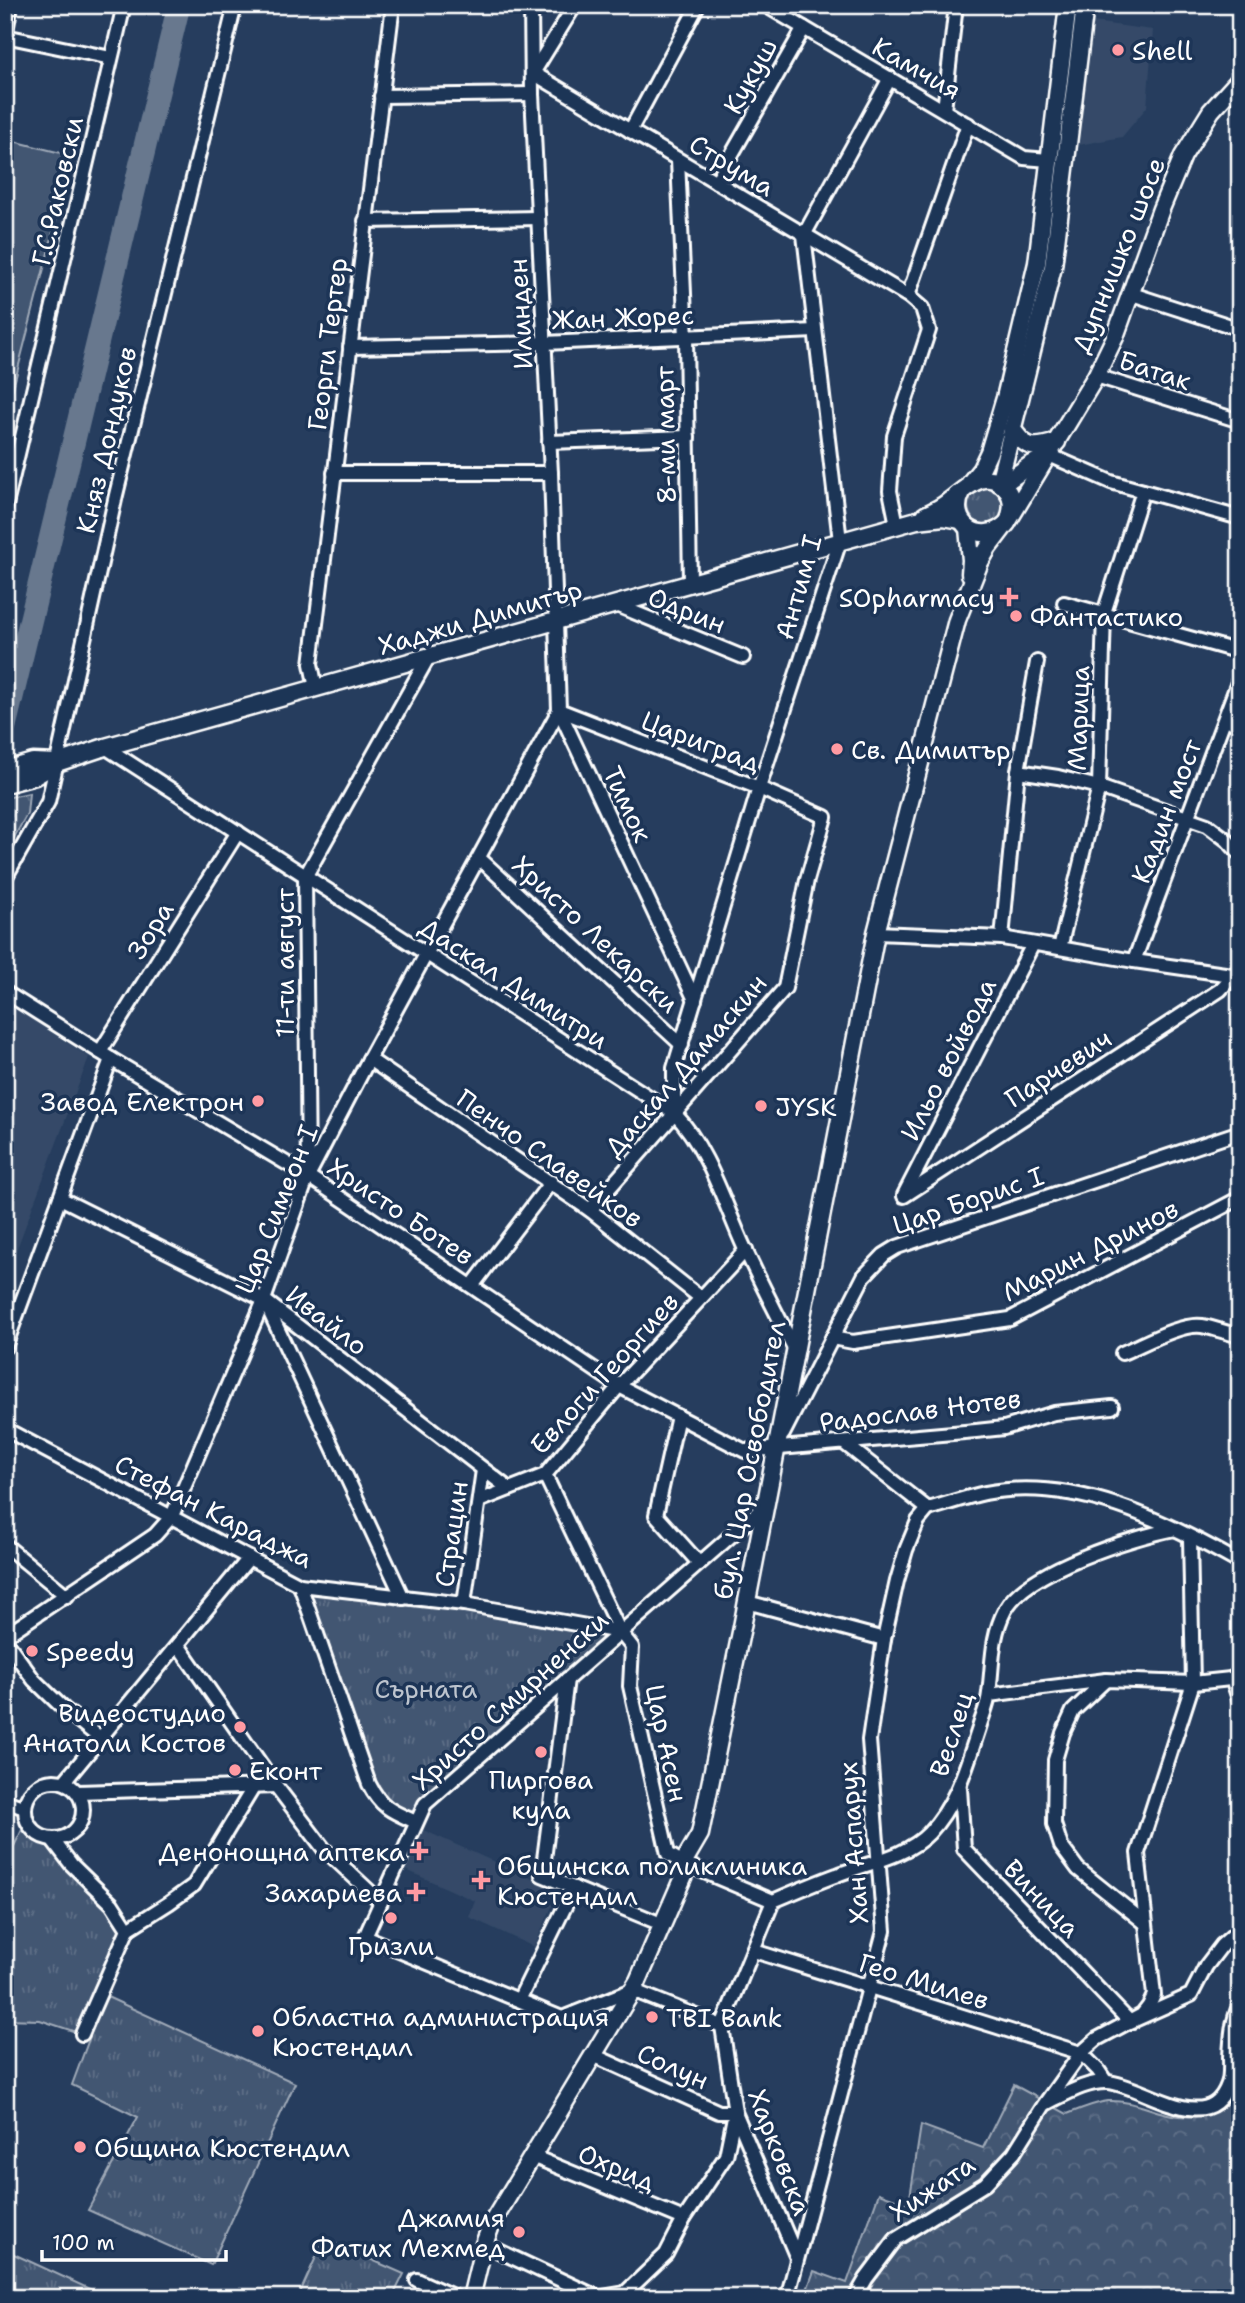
<svg xmlns="http://www.w3.org/2000/svg" width="1245" height="2303" viewBox="0 0 1245 2303" font-family="'Shantell Sans',sans-serif">
<style>
.built{fill:#344a68}
.grass{fill:url(#grass-tufts);stroke:#a0aab8;stroke-width:2}
.forest{fill:url(#forest-crowns);stroke:#a0aab8;stroke-width:2}
.garden{fill:#425672;stroke:#a0aab8;stroke-width:2}
.lines{fill:none;stroke-linecap:round;stroke-linejoin:round}
.river{stroke:#67788e;stroke-width:23}
.street-casing{stroke:#fff;stroke-width:18}
.secondary-casing{stroke:#fff;stroke-width:21}
.street{stroke:#1d3557;stroke-width:12}
.secondary{stroke:#1d3557;stroke-width:16}
.poi-dot{fill:#ff9aa2;stroke:#1d3557;stroke-width:2.5}
.labels{text-anchor:middle;dominant-baseline:central;stroke-width:7;stroke-linejoin:round;paint-order:stroke}
.poi-label{font-size:26px;fill:#fff;stroke:#1d3557;text-anchor:start}
.street-label{font-size:26px;fill:#fff;stroke:#1d3557}
.park-label{font-size:26px;fill:#bdc4ce;stroke:#1d3557}
</style>
<defs>
<pattern id="grass-tufts" width="24" height="20" patternUnits="userSpaceOnUse" patternTransform="scale(1.75)"><rect width="24" height="20" fill="#425672"/><path d="M3 7l-1-3M5 7V3M7 7l1-3M15 17l-1-3M17 17v-4M19 17l1-3" fill="none" stroke="#5e6f87"/></pattern>
<pattern id="forest-crowns" width="20" height="18" patternUnits="userSpaceOnUse" patternTransform="scale(1.75)"><rect width="20" height="18" fill="#425672"/><path d="M2 6a3 3 0 1 1 6 0M12 15a3 3 0 1 1 6 0" fill="none" stroke="#5e6f87"/></pattern>
</defs>
<rect width="100%" height="100%" fill="#263d5e"/>
<filter id="ink" filterUnits="userSpaceOnUse"><feTurbulence type="fractalNoise" baseFrequency=".0143" numOctaves="2"/><feDisplacementMap in="SourceGraphic" scale="14" xChannelSelector="R" yChannelSelector="G"/><feConvolveMatrix kernelMatrix="1 2 1 2 8 2 1 2 1" color-interpolation-filters="sRGB"/></filter>
<g filter="url(#ink)">
<!-- built -->
<g class="built">
<path d="M 1092,22 L 1153,30 L 1147,107 L 1122,137 L 1079,145 Z"/>
<path d="M 5,1002 L 89,1057 L 7,1275 L 5,1275 Z"/>
<path d="M 421,1829 L 559,1891 L 534,1947 L 469,1917 L 475,1901 L 404,1869 Z"/>
</g>
<!-- grass -->
<g class="grass">
<circle cx="987" cy="506" r="19"/>
<path d="M 29,793 L 27,814 L 5,854 L 5,798 Z"/>
<path d="M 300,1585 L 620,1632 L 425,1804 L 416,1822 L 376,1799 Z"/>
<path d="M 23,1828 L 71,1864 L 128,1929 L 82,2034 L 40,2020 L 5,2019 L 5,1864 Z"/>
<path d="M 105,1996 L 295,2083 L 211,2265 L 88,2210 L 138,2117 L 72,2085 Z"/>
<path d="M 324,2239 L 404,2274 L 392,2298 L 305,2298 L 299,2295 Z"/>
<path d="M 5,2250 L 109,2298 L 5,2298 Z"/>
</g>
<!-- forest -->
<path class="forest" d="M 1240,2040 L 1240,2298 L 804,2298 L 814,2271 L 847,2283 L 879,2193 L 909,2204 L 921,2125 L 983,2148 L 1014,2085 L 1067,2114 C 1080,2109 1094,2103 1108,2101 C 1127,2100 1143,2107 1160,2112 C 1190,2121 1227,2119 1236,2083 C 1240,2070 1239,2054 1240,2040 Z"/>
<!-- garden -->
<path class="garden" d="M 5,139 L 73,156 L 5,419 Z"/>
<g class="lines">
<!-- river -->
<path class="river" d="M 5,726 L 179,5"/>
<!-- street casing -->
<g class="street-casing">
<g id="street">
<path d="M 11,5 L 5,36 L 111,58"/>
<path d="M 531,5 L 532,94 L 551,473 L 559,710 L 695,1000"/>
<path d="M 575,5 L 533,73 L 908,296"/>
<path d="M 765,5 L 1024,158 L 1049,160"/>
<path d="M 381,96 L 532,94"/>
<path d="M 944,110 L 956,5"/>
<path d="M 630,131 L 698,5"/>
<path d="M 678,160 L 686,338 L 690,583"/>
<path d="M 716,182 L 804,28"/>
<path d="M 365,221 L 538,218"/>
<path d="M 1132,294 L 1240,329"/>
<path d="M 350,347 L 544,343 L 815,331"/>
<path d="M 1096,376 L 1240,421"/>
<path d="M 549,442 L 688,437"/>
<path d="M 1049,455 L 1111,482 L 1240,518"/>
<path d="M 334,473 L 551,473"/>
<path d="M 5,509 L 124,5"/>
<path d="M 897,525 L 890,491 L 894,436 L 929,330 L 922,308 L 908,296 L 968,124"/>
<path d="M 1064,603 L 1240,652"/>
<path d="M 614,604 L 743,657"/>
<path d="M 316,688 L 311,664 L 393,5"/>
<path d="M 1226,718 L 1240,727"/>
<path d="M 105,747 L 674,1113 C 708,1148 724,1203 744,1247 C 760,1282 778,1316 795,1350"/>
<path d="M 1018,771 L 1058,777 L 1099,787 L 1187,818 L 1207,825 L 1227,840 L 1240,854"/>
<path d="M 479,858 L 682,1045"/>
<path d="M 5,878 L 48,802 L 116,495 L 235,5"/>
<path d="M 876,933 L 1002,938 L 1134,961 L 1239,976"/>
<path d="M 1002,938 L 1018,771 L 1037,662"/>
<path d="M 1060,948 L 1099,787 L 1104,613 L 1143,491"/>
<path d="M 1134,961 L 1240,677"/>
<path d="M 5,992 L 111,1059 L 308,1176 L 619,1386 L 745,1451 L 976,1431 L 1004,1428 L 1054,1413 L 1112,1407"/>
<path d="M 100,1052 L 238,832"/>
<path d="M 369,1059 L 590,1210 L 701,1298"/>
<path d="M 674,1113 L 674,1068 L 759,788 L 840,541 L 804,235 L 890,78"/>
<path d="M 308,1173 L 305,877 L 429,656"/>
<path d="M 904,1195 L 1033,944"/>
<path d="M 904,1196 L 1220,990 L 1234,975"/>
<path d="M 60,1198 L 264,1300 L 509,1489"/>
<path d="M 472,1286 L 551,1182"/>
<path d="M 266,1304 L 403,1598"/>
<path d="M 832,1338 L 853,1342 L 1010,1319 L 1240,1198"/>
<path d="M 5,1347 L 111,1059"/>
<path d="M 1122,1353 C 1142,1345 1180,1323 1202,1326 C 1214,1328 1227,1333 1240,1336"/>
<path d="M 678,1416 L 656,1515 L 698,1562"/>
<path d="M 5,1429 L 300,1585 L 464,1604 L 620,1632"/>
<path d="M 783,1434 L 864,1276 L 884,1255 L 897,1247 L 1240,1132"/>
<path d="M 844,1443 L 928,1509 C 947,1504 966,1497 985,1493 C 1075,1476 1164,1520 1240,1563"/>
<path d="M 545,1475 L 620,1632 L 632,1647 L 630,1686 L 668,1854 L 683,1863 L 773,1901 C 794,1892 815,1883 837,1875 C 867,1863 906,1857 929,1833 C 957,1803 966,1767 979,1728 C 982,1717 988,1705 989,1693 C 993,1663 991,1637 1005,1610 C 1026,1570 1133,1537 1175,1529"/>
<path d="M 479,1501 L 545,1475 L 619,1386 L 746,1250"/>
<path d="M 5,1545 L 67,1596"/>
<path d="M 300,1585 L 369,1784 C 381,1808 393,1812 416,1822"/>
<path d="M 747,1602 L 884,1639"/>
<path d="M 464,1604 L 483,1470"/>
<path d="M 5,1636 L 155,1535 L 172,1516 L 264,1300 L 308,1176 L 369,1059 L 559,710 L 759,788 L 825,817 L 807,880 L 785,988 L 590,1210"/>
<path d="M 5,1640 L 34,1680 L 64,1709 L 100,1738"/>
<path d="M 178,1645 L 276,1786 L 324,1849 L 381,1902"/>
<path d="M 1232,1678 L 1240,1702"/>
<path d="M 567,1679 L 542,1875 L 654,1921"/>
<path d="M 1106,1680 L 1073,1711 L 1063,1733 L 1055,1760 L 1054,1824 L 1061,1846 L 1078,1869 L 1144,1922"/>
<path d="M 989,1695 L 1106,1680 L 1193,1683 L 1240,1678"/>
<circle cx="54" cy="1810" r="29"/>
<path d="M 64,1782 L 249,1558"/>
<path d="M 960,1788 L 964,1849 L 1130,2022 L 1191,1995 L 1206,1966 L 1222,1945 L 1240,1929"/>
<path d="M 78,1792 L 276,1786"/>
<path d="M 5,1801 L 25,1808"/>
<path d="M 52,1839 L 71,1864 L 112,1904 L 128,1929"/>
<path d="M 773,1901 L 722,2026 L 735,2112 L 797,2258"/>
<path d="M 128,1929 L 169,1903 L 194,1885 L 253,1788"/>
<path d="M 754,1951 L 1081,2053 L 1098,2070 L 1106,2082"/>
<path d="M 519,2000 L 574,1888"/>
<path d="M 722,2026 L 632,1990 L 562,2018 L 365,1937 L 425,1804 L 765,1506"/>
<path d="M 82,2034 L 128,1929"/>
<path d="M 593,2055 L 719,2112 L 735,2112 L 726,2156 L 684,2219 L 666,2254 L 625,2293 L 596,2298"/>
<path d="M 1047,2103 C 1066,2094 1087,2081 1108,2082 C 1143,2085 1209,2139 1228,2084 C 1231,2076 1230,2065 1230,2057 C 1231,2038 1232,2021 1240,2004"/>
<path d="M 532,2156 L 684,2219"/>
<path d="M 484,2244 L 597,2297"/>
<path d="M 417,2280 L 457,2298"/>
<path d="M 787,2298 L 884,1931 L 869,1740 L 884,1639 L 897,1581 L 906,1550 L 918,1521 L 928,1509"/>
<path d="M 855,2298 L 866,2279 L 896,2239 L 985,2184 L 1014,2153 L 1044,2105 L 1081,2053 L 1097,2039 L 1142,2015 L 1149,2006 L 1154,1995 L 1138,1853 L 1193,1683 L 1190,1538"/>
</g>
</g>
<!-- secondary casing -->
<g class="secondary-casing">
<g id="secondary">
<path d="M 1012,428 C 1026,450 1034,449 1057,442"/>
<path d="M 999,483 L 1053,267 L 1085,5"/>
<path d="M 969,484 L 981,469 L 989,452 L 1005,398 L 1037,263 L 1068,5"/>
<path d="M 1002,485 L 1030,465 L 1049,455"/>
<path d="M 962,492 C 946,523 982,548 1007,523 L 1096,376 L 1115,337 L 1161,209 L 1183,156 L 1211,111 L 1240,79"/>
<path d="M 925,515 C 934,511 942,507 949,501 C 965,489 987,465 1006,489 C 1013,497 1013,506 1010,516"/>
<path d="M 968,528 L 971,560 L 970,574"/>
<path d="M 5,770 L 33,762 L 57,763"/>
<path d="M 5,784 L 35,776 L 57,763 L 105,747 L 917,520 L 944,517 L 961,520"/>
<path d="M 471,2298 L 484,2244 L 492,2223 L 638,1981 L 684,1875 L 683,1863 L 700,1834 L 742,1627 L 876,933 L 957,620 L 980,562 L 988,548 L 1007,523"/>
</g>
</g>
<!-- street -->
<use href="#street" class="street"/>
<!-- secondary -->
<use href="#secondary" class="secondary"/>
</g>
</g>
<!-- markers -->
<g class="poi-dot">
<circle cx="1118" cy="50" r="7"/>
<path d="M1005.5 586.5h7v7h7v7h-7v7h-7v-7h-7v-7h7z"/>
<circle cx="1016" cy="616" r="7"/>
<circle cx="837" cy="749" r="7"/>
<circle cx="258" cy="1101" r="7"/>
<circle cx="761" cy="1106" r="7"/>
<circle cx="32" cy="1651" r="7"/>
<circle cx="240" cy="1727" r="7"/>
<circle cx="541" cy="1752" r="7"/>
<circle cx="235" cy="1770" r="7"/>
<path d="M415.5 1840.5h7v7h7v7h-7v7h-7v-7h-7v-7h7z"/>
<path d="M477.5 1869.5h7v7h7v7h-7v7h-7v-7h-7v-7h7z"/>
<path d="M412.5 1881.5h7v7h7v7h-7v7h-7v-7h-7v-7h7z"/>
<circle cx="391" cy="1918" r="7"/>
<circle cx="652" cy="2017" r="7"/>
<circle cx="258" cy="2031" r="7"/>
<circle cx="80" cy="2147" r="7"/>
<circle cx="519" cy="2232" r="7"/>
</g>
<g class="labels">
<!-- poi labels -->
<g class="poi-label">
<text x="1132" y="50">Shell</text>
<text x="995" y="597" text-anchor="end">SOpharmacy</text>
<text x="1030" y="616">Фантастико</text>
<text x="851" y="749">Св. Димитър</text>
<text x="244" y="1101" text-anchor="end">Завод Електрон</text>
<text x="775" y="1106">JYSK</text>
<text x="46" y="1651">Speedy</text>
<text x="226" y="1712" text-anchor="end">Видеостудио<tspan x="226" dy="30">Анатоли Костов</tspan></text>
<text x="249" y="1770">Еконт</text>
<text x="541" y="1779" text-anchor="middle">Пиргова<tspan x="541" dy="30">кула</tspan></text>
<text x="405" y="1851" text-anchor="end">Денонощна аптека</text>
<text x="497" y="1865">Общинска поликлиника<tspan x="497" dy="30">Кюстендил</tspan></text>
<text x="402" y="1892" text-anchor="end">Захариева</text>
<text x="391" y="1945" text-anchor="middle">Гризли</text>
<text x="272" y="2016">Областна администрация<tspan x="272" dy="30">Кюстендил</tspan></text>
<text x="666" y="2017">TBI Bank</text>
<text x="94" y="2147">Община Кюстендил</text>
<text x="505" y="2217" text-anchor="end">Джамия<tspan x="505" dy="30">Фатих Мехмед</tspan></text>
</g>
<!-- street labels -->
<g class="street-label">
<text transform="translate(917 68) rotate(30)">Камчия</text>
<text transform="translate(750 76) rotate(-61)">Кукуш</text>
<text transform="translate(732 165) rotate(31)">Струма</text>
<text transform="translate(57 191) rotate(-77)">Г.С.Раковски</text>
<text transform="translate(1118 255) rotate(-68)">Дупнишко шосе</text>
<text transform="translate(520 314) rotate(-93)">Илинден</text>
<text transform="translate(623 317) rotate(-2)">Жан Жорес</text>
<text transform="translate(327 344) rotate(-83)">Георги Тертер</text>
<text transform="translate(1155 370) rotate(18)">Батак</text>
<text transform="translate(665 435) rotate(-91)">8-ми март</text>
<text transform="translate(106 440) rotate(-77)">Княз Дондуков</text>
<text transform="translate(798 587) rotate(-74)">Антим I</text>
<text transform="translate(687 610) rotate(22)">Одрин</text>
<text transform="translate(480 617) rotate(-16)">Хаджи Димитър</text>
<text transform="translate(1078 718) rotate(-88)">Марица</text>
<text transform="translate(701 741) rotate(21)">Цариград</text>
<text transform="translate(628 804) rotate(65)">Тимок</text>
<text transform="translate(1166 811) rotate(-69)">Кадин мост</text>
<text transform="translate(150 930) rotate(-58)">Зора</text>
<text transform="translate(596 934) rotate(43)">Христо Лекарски</text>
<text transform="translate(284 963) rotate(-90)">11-ти август</text>
<text transform="translate(514 983) rotate(33)">Даскал Димитри</text>
<text transform="translate(948 1059) rotate(-63)">Ильо войвода</text>
<text transform="translate(685 1065) rotate(-49)">Даскал Дамаскин</text>
<text transform="translate(1058 1068) rotate(-33)">Парчевич</text>
<text transform="translate(550 1158) rotate(35)">Пенчо Славейков</text>
<text transform="translate(968 1200) rotate(-19)">Цар Борис I</text>
<text transform="translate(276 1209) rotate(-68)">Цар Симеон I</text>
<text transform="translate(401 1211) rotate(34)">Христо Ботев</text>
<text transform="translate(1090 1250) rotate(-27)">Марин Дринов</text>
<text transform="translate(327 1320) rotate(38)">Ивайло</text>
<text transform="translate(604 1373) rotate(-48)">Евлоги Георгиев</text>
<text transform="translate(920 1410) rotate(-7)">Радослав Нотев</text>
<text transform="translate(749 1460) rotate(-79)">бул. Цар Освободител</text>
<text transform="translate(214 1511) rotate(27)">Стефан Караджа</text>
<text transform="translate(451 1534) rotate(-82)">Страцин</text>
<text transform="translate(510 1700) rotate(-42)">Христо Смирненски</text>
<text transform="translate(951 1734) rotate(-72)">Веслец</text>
<text transform="translate(667 1743) rotate(78)">Цар Асен</text>
<text transform="translate(853 1843) rotate(-94)">Хан Аспарух</text>
<text transform="translate(1042 1898) rotate(46)">Виница</text>
<text transform="translate(924 1981) rotate(17)">Гео Милев</text>
<text transform="translate(673 2066) rotate(24)">Солун</text>
<text transform="translate(780 2152) rotate(69)">Харковска</text>
<text transform="translate(617 2167) rotate(23)">Охрид</text>
<text transform="translate(932 2188) rotate(-34)">Хижата</text>
</g>
<!-- park labels -->
<g class="park-label">
<text x="426" y="1688">Сърната</text>
</g>
</g>
<!-- margin -->
<rect width="1245" height="2303" fill="none" stroke="#1d3557" stroke-width="28"/>
<rect x="14" y="14" width="1217" height="2275" fill="none" stroke="#fff" stroke-width="2.5" filter="url(#ink)"/>
<!-- scale -->
<path d="M42 2250v10h184v-10" fill="none" stroke="#ffffff" stroke-width="3.5"/>
<text x="52" y="2250" font-size="21" fill="#ffffff" stroke="#1d3557" stroke-width="5" paint-order="stroke">100 m</text>
</svg>
